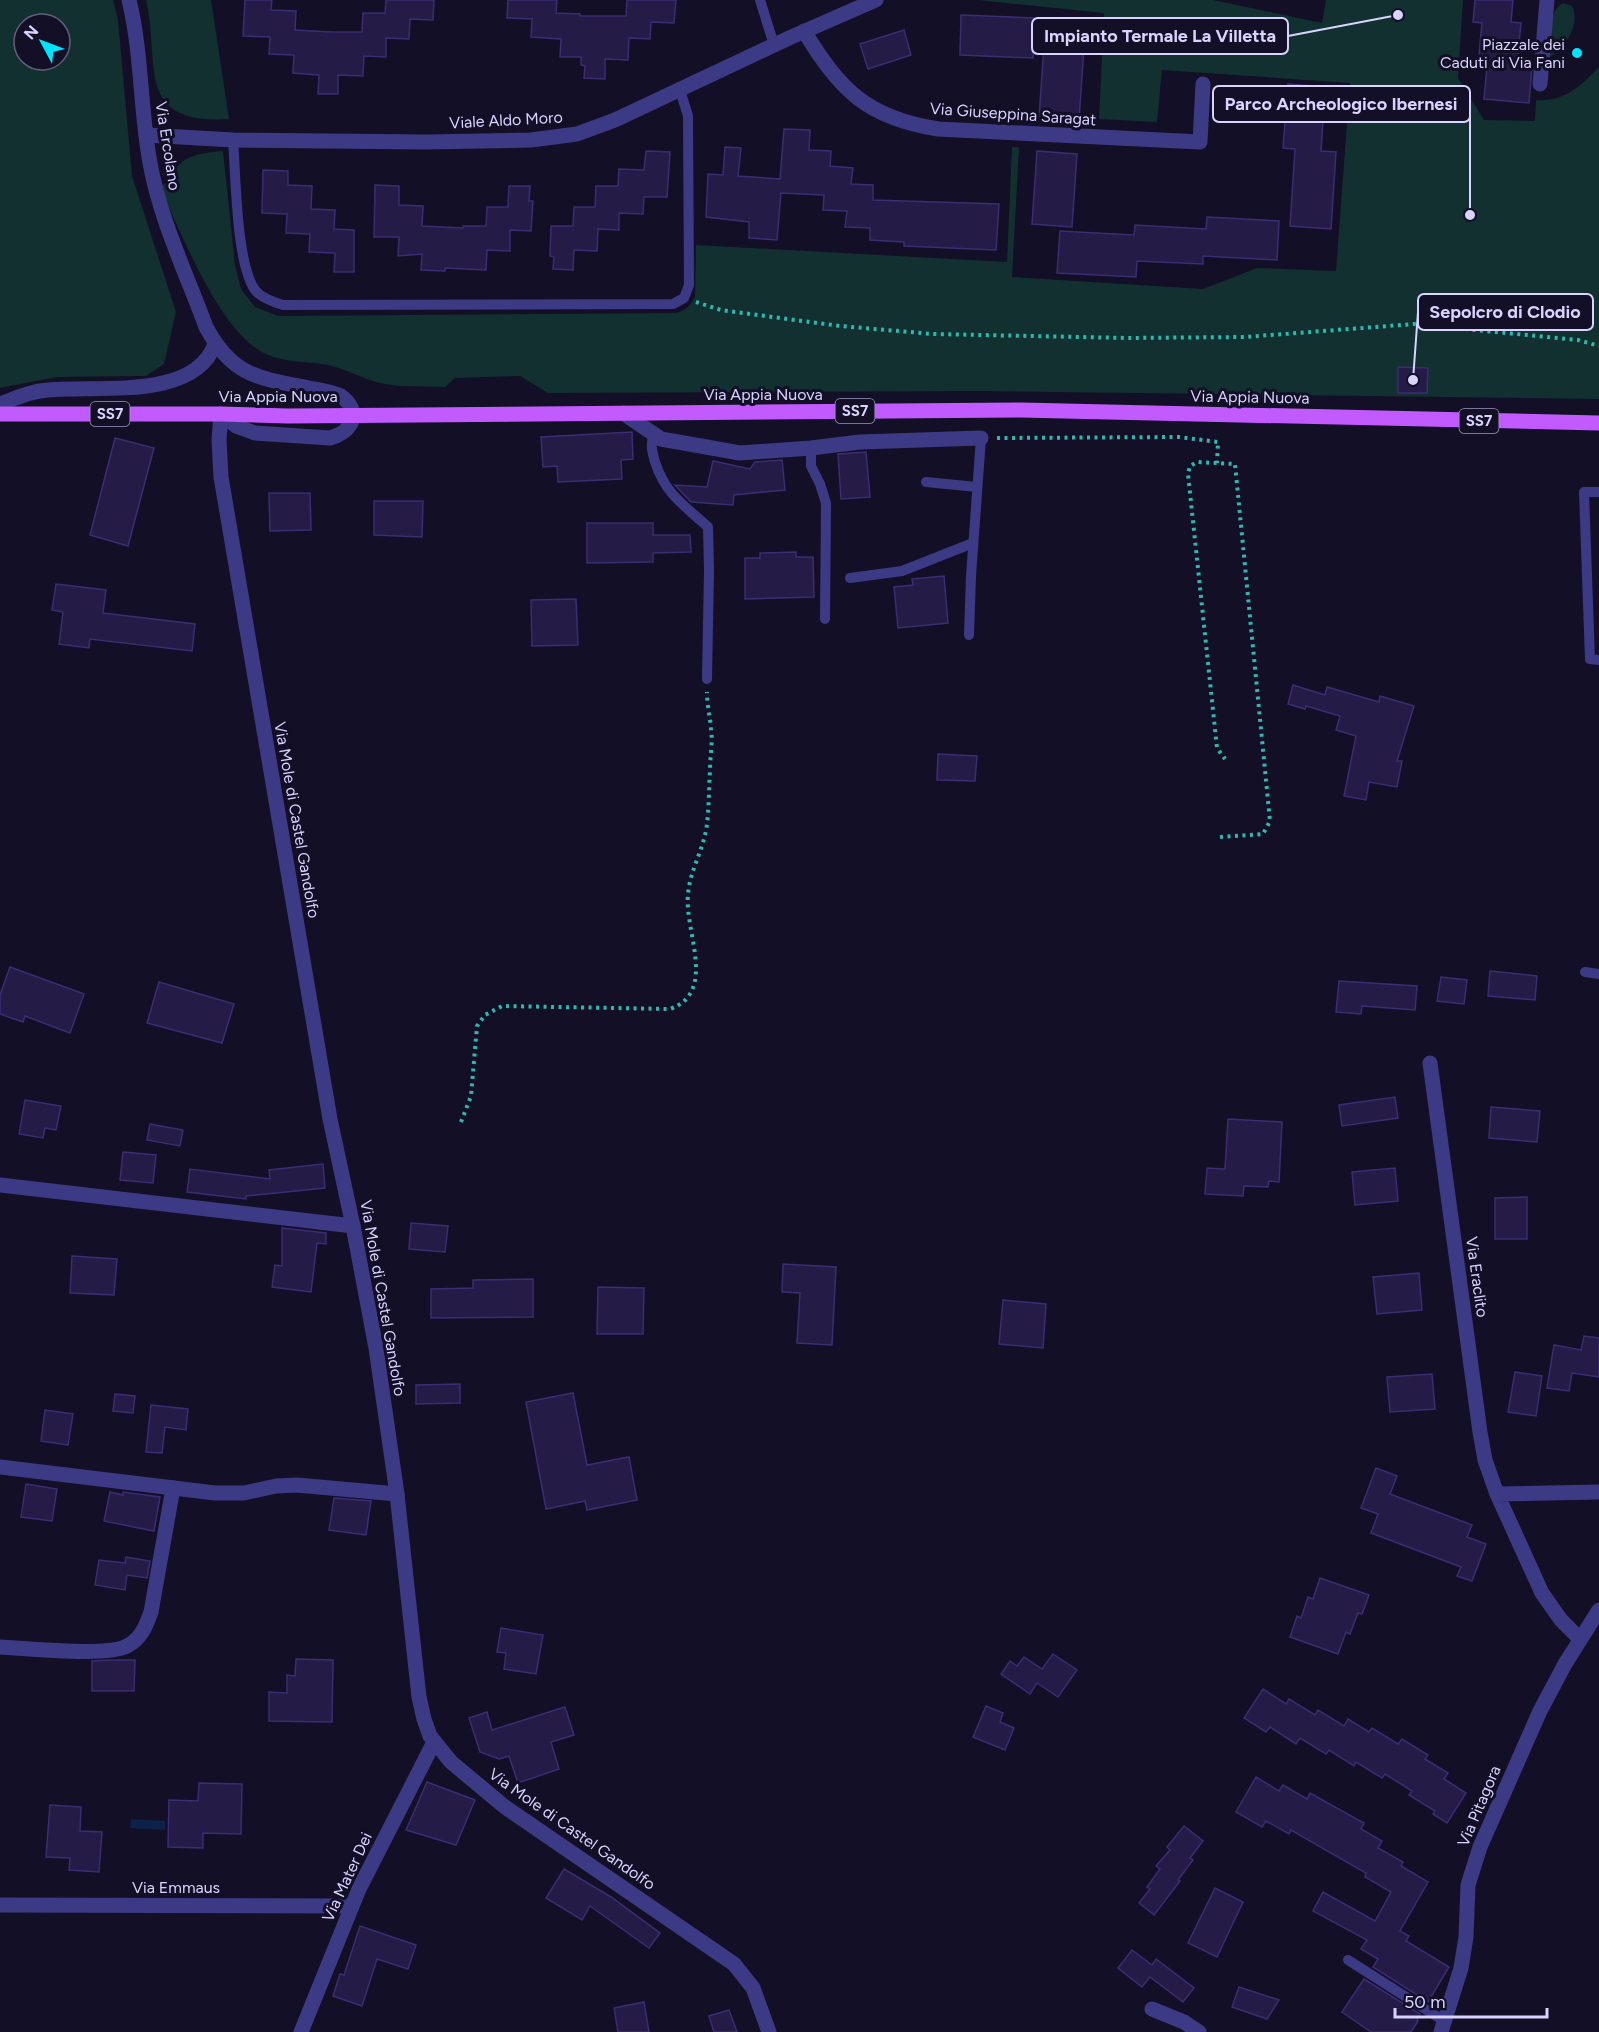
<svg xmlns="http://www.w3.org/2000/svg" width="1599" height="2032" viewBox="0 0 1599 2032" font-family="Figtree,sans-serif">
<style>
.green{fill:#12302f;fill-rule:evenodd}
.water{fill:#0c2248}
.building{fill:#241b47;stroke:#3b2d73;stroke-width:1.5}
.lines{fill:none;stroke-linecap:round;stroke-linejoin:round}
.path{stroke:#2fb8b0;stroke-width:4;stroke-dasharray:3 4.5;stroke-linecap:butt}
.service{stroke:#3d3a85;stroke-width:10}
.minor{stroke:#3d3a85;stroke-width:15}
.tertiary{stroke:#3d3a85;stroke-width:15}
.primary{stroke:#c25bff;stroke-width:15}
.poi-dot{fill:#00e5ff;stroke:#130f26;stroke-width:2}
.labels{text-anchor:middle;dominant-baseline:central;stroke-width:6;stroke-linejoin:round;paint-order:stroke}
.shield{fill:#130f26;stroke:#9e99be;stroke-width:1.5}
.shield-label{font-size:15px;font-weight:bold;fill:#d9d4ff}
.poi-label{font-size:16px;fill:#d9d4ff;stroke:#130f26;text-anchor:end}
.street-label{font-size:16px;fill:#d9d4ff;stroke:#130f26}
.leader{fill:none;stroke:#d9d4ff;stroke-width:2}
.callout-dot{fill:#d9d4ff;stroke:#130f26;stroke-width:2}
.callout{fill:#130f26;stroke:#d9d4ff;stroke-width:2}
.callout-label{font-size:18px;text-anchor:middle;font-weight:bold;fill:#d9d4ff}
</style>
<rect width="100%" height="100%" fill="#130f26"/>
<!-- green -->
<g class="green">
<path d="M 0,0 L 113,0 L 118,20 L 132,176 L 176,312 L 164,364 L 146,376 L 57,377 L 0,388 ZM 24,24 L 60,24 L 60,60 L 24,60 Z"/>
<path d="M 146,0 L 211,0 L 229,119 C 133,125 161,64 146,0 Z"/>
<path d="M 978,0 L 1213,0 L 1322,23 L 1326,0 L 1463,0 L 1458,78 L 1484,120 L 1535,121 L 1536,100 C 1564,102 1581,86 1599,67 L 1599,399 L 979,391 L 548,393 L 520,376 L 455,378 L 445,387 C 424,386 400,388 380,383 C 363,379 346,369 328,365 C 307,361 286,363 266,354 C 219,333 181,231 159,186 L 168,183 C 179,155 196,154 223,151 L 235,265 L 241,289 L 255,307 L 278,316 L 676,313 C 686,310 692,305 695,296 L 696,245 L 1007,262 L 1012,147 L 1019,147 L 1012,277 L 1203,289 L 1257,268 L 1336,271 L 1350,83 L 1162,70 L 1157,122 L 1099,119 L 1104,13 Z"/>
<path d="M 1563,3 L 1572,6 C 1581,25 1565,47 1550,57 C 1551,41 1547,11 1563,3 Z"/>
</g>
<!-- water -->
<path class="water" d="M 131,1819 L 165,1821 L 165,1830 L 130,1828 Z"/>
<!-- building -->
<g class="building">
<path d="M 245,0 L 272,0 L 271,10 L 296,11 L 295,30 L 331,32 L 362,32 L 363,13 L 385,13 L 386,0 L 434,0 L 433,20 L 410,19 L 409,39 L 386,38 L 386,57 L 364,56 L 363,76 L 338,75 L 338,94 L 318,94 L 319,75 L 293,73 L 294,55 L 269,54 L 270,37 L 243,36 Z"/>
<path d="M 508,0 L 557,0 L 556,13 L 580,14 L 580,16 L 626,16 L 627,0 L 676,0 L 674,23 L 651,22 L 650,39 L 629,38 L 628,60 L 605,59 L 605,79 L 584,78 L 585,66 L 581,65 L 581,57 L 560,57 L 561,39 L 531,37 L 532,19 L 507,18 Z"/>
<path d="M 1475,0 L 1513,0 L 1511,22 L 1521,23 L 1517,64 L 1532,66 L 1529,103 L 1484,99 L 1487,66 L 1478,65 L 1482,23 L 1473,22 Z"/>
<path d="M 961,15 L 1034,18 L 1033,58 L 960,55 Z"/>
<path d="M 904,30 L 911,55 L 868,69 L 860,44 Z"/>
<path d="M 1044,45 L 1084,47 L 1079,120 L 1039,118 Z"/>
<path d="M 1288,84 L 1325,87 L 1321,151 L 1336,152 L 1331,229 L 1290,226 L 1295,149 L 1283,148 Z"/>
<path d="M 784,129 L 810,130 L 809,150 L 831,151 L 830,166 L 853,168 L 851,184 L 873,185 L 873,200 L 999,204 L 996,250 L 904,246 L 904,242 L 870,240 L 870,228 L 845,227 L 847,211 L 823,210 L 824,195 L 781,193 L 777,240 L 749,238 L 749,222 L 706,217 L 708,174 L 723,175 L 725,147 L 741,148 L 738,176 L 780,179 Z"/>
<path d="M 646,151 L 670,152 L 667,197 L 644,197 L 643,214 L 619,213 L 619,230 L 598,229 L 597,251 L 574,250 L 573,270 L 553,269 L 554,257 L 550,256 L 551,226 L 573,226 L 574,207 L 595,207 L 596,186 L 618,186 L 619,169 L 644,170 Z"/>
<path d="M 1037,151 L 1077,154 L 1072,227 L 1032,224 Z"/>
<path d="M 263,170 L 288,171 L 288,185 L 312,186 L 311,209 L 335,210 L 334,229 L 354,230 L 354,272 L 334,272 L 335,253 L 309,252 L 310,234 L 286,233 L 287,214 L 262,213 Z"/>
<path d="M 375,185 L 399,186 L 399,205 L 423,206 L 422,226 L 463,228 L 463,226 L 486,226 L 487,207 L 508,207 L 509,186 L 530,186 L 529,201 L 533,201 L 531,231 L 510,230 L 510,251 L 487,250 L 486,270 L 445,268 L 445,271 L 421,270 L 422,254 L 398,256 L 399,237 L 374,237 Z"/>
<path d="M 1207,217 L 1279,221 L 1277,260 L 1203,256 L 1203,264 L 1137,261 L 1136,277 L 1057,273 L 1060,231 L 1134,235 L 1135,225 L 1206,229 Z"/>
<path d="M 1398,367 L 1428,368 L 1427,393 L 1398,393 Z"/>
<path d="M 632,432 L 633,459 L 621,460 L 622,479 L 558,482 L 557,466 L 543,467 L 541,437 Z"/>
<path d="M 115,438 L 154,448 L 128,546 L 90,535 Z"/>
<path d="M 866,452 L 870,497 L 841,499 L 838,454 Z"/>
<path d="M 782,460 L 785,490 L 734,495 L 733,505 L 691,502 L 675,485 L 707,487 L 713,461 L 750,469 L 755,462 Z"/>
<path d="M 269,493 L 310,493 L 311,530 L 270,531 Z"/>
<path d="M 374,501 L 423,501 L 422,537 L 374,535 Z"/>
<path d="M 587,523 L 653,523 L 653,535 L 690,535 L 691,552 L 653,553 L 653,562 L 587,563 Z"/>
<path d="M 796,552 L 796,557 L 813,557 L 814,597 L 745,599 L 745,558 L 760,558 L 760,553 Z"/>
<path d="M 944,576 L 948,623 L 898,628 L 894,587 L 913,585 L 912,579 Z"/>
<path d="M 56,584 L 106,590 L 103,613 L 195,624 L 192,651 L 90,639 L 89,648 L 59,644 L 63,612 L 52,610 Z"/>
<path d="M 576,599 L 578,645 L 532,646 L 531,600 Z"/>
<path d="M 1293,685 L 1325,695 L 1327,687 L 1379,702 L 1380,696 L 1414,706 L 1397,761 L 1402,761 L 1397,787 L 1369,782 L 1366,800 L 1344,796 L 1356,736 L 1336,730 L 1340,716 L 1306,706 L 1305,709 L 1288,704 Z"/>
<path d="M 938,754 L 977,756 L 975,781 L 937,780 Z"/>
<path d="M 10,967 L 84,994 L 70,1033 L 25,1016 L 23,1022 L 0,1014 L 0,995 Z"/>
<path d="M 1490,971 L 1537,976 L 1535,1000 L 1488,996 Z"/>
<path d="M 1441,977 L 1467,980 L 1464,1004 L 1437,1001 Z"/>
<path d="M 1339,981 L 1417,986 L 1415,1010 L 1362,1006 L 1361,1014 L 1336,1012 Z"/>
<path d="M 159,982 L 234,1004 L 222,1043 L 147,1023 Z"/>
<path d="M 1395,1097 L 1398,1118 L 1342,1126 L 1339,1105 Z"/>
<path d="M 25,1100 L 61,1106 L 56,1130 L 45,1128 L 43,1138 L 19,1134 Z"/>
<path d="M 1491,1107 L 1540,1111 L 1537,1142 L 1489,1138 Z"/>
<path d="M 1228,1119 L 1282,1122 L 1279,1182 L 1269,1181 L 1268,1187 L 1244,1186 L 1243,1196 L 1205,1194 L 1207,1168 L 1225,1169 Z"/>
<path d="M 150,1124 L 183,1130 L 180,1146 L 147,1140 Z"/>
<path d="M 123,1152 L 156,1155 L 153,1183 L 120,1180 Z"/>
<path d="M 323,1164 L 325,1188 L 246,1196 L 246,1199 L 187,1192 L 190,1169 L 270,1179 L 269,1170 Z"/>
<path d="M 1395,1168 L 1398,1201 L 1355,1205 L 1352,1172 Z"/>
<path d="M 1527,1197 L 1527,1239 L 1495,1239 L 1495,1198 Z"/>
<path d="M 411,1223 L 448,1226 L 445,1252 L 409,1249 Z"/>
<path d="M 282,1228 L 326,1233 L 326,1244 L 317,1243 L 311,1292 L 272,1287 L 275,1265 L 282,1266 Z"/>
<path d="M 72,1256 L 117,1259 L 114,1295 L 70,1293 Z"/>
<path d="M 783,1264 L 836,1267 L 832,1345 L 797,1343 L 800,1293 L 782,1292 Z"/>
<path d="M 1419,1273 L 1422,1310 L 1377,1314 L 1373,1277 Z"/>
<path d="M 533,1279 L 533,1317 L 431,1318 L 431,1289 L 473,1288 L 473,1280 Z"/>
<path d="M 598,1287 L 644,1288 L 643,1334 L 597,1334 Z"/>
<path d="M 1003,1300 L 1046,1304 L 1043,1348 L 999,1344 Z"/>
<path d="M 1584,1336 L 1599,1338 L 1599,1377 L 1572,1373 L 1569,1391 L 1547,1388 L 1554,1345 L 1581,1350 Z"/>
<path d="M 1515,1372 L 1542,1376 L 1536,1416 L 1508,1412 Z"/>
<path d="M 1432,1374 L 1435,1409 L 1390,1412 L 1387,1377 Z"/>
<path d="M 460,1384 L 460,1403 L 416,1404 L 416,1385 Z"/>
<path d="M 573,1393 L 587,1465 L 629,1457 L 637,1500 L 587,1510 L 585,1501 L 546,1509 L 526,1402 Z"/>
<path d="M 115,1394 L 135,1396 L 133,1413 L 113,1411 Z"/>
<path d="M 151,1405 L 188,1409 L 186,1430 L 165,1427 L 162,1453 L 146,1452 Z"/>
<path d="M 45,1410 L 73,1414 L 68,1445 L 41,1441 Z"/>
<path d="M 1376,1468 L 1397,1476 L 1390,1494 L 1472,1525 L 1467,1537 L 1486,1544 L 1472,1581 L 1457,1576 L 1461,1567 L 1371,1533 L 1378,1514 L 1361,1508 Z"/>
<path d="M 26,1484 L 57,1489 L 52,1521 L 21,1517 Z"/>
<path d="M 110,1492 L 123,1495 L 123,1492 L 160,1497 L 154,1531 L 104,1521 Z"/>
<path d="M 334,1498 L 371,1501 L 366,1535 L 329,1530 Z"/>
<path d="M 126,1557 L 150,1561 L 147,1578 L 127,1575 L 125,1590 L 95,1585 L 99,1560 L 125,1563 Z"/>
<path d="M 1320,1578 L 1369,1595 L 1362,1614 L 1358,1613 L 1350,1634 L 1346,1632 L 1338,1654 L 1290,1637 L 1297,1616 L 1301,1618 L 1308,1597 L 1313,1599 Z"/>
<path d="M 501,1628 L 543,1635 L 536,1674 L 504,1669 L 506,1653 L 497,1652 Z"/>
<path d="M 1053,1654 L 1077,1670 L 1058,1697 L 1037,1683 L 1030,1694 L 1001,1674 L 1010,1661 L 1017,1666 L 1024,1657 L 1042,1669 Z"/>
<path d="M 296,1659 L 333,1660 L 332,1722 L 269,1721 L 269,1692 L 287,1693 L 287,1675 L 295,1676 Z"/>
<path d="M 111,1660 L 135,1660 L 134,1691 L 92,1691 L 92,1661 Z"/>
<path d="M 1263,1689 L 1286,1704 L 1289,1699 L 1315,1715 L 1318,1710 L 1344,1726 L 1348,1719 L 1369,1732 L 1372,1728 L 1398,1744 L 1402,1739 L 1428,1755 L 1425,1759 L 1448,1773 L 1444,1779 L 1466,1793 L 1447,1823 L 1433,1814 L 1435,1811 L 1409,1795 L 1412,1791 L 1385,1774 L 1382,1778 L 1356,1762 L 1354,1766 L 1329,1750 L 1326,1754 L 1300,1738 L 1296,1744 L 1270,1727 L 1266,1732 L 1244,1718 Z"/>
<path d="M 986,1706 L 1003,1713 L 1000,1722 L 1014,1728 L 1005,1750 L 973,1737 Z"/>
<path d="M 565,1707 L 574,1735 L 551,1742 L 559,1769 L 518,1783 L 509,1756 L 499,1759 L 480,1752 L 469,1718 L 487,1712 L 492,1730 Z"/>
<path d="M 1256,1777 L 1279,1791 L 1283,1785 L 1307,1799 L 1310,1793 L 1364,1823 L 1361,1829 L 1382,1841 L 1378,1848 L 1403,1862 L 1401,1866 L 1428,1882 L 1400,1931 L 1409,1936 L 1406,1941 L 1449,1967 L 1428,2002 L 1373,1967 L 1378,1959 L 1361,1949 L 1367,1940 L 1313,1911 L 1323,1892 L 1375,1921 L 1391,1892 L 1365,1877 L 1366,1873 L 1291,1830 L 1289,1834 L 1266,1821 L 1262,1827 L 1236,1812 Z"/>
<path d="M 427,1782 L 475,1800 L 456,1845 L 406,1830 Z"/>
<path d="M 199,1783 L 242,1784 L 241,1834 L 203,1833 L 203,1848 L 168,1847 L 169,1800 L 198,1801 Z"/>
<path d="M 50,1805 L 81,1807 L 80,1831 L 102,1832 L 99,1872 L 69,1870 L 70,1858 L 46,1857 Z"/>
<path d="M 1184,1826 L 1203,1841 L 1190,1858 L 1193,1860 L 1178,1880 L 1180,1881 L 1154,1915 L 1139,1903 L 1150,1889 L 1147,1887 L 1160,1869 L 1156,1866 L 1170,1850 L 1167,1847 Z"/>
<path d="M 564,1869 L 611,1897 L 660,1933 L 649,1948 L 590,1906 L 582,1920 L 546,1898 Z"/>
<path d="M 1215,1888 L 1243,1902 L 1217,1957 L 1188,1943 Z"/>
<path d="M 360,1926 L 416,1945 L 408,1969 L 377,1959 L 362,2006 L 333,1996 L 340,1974 L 344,1975 Z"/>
<path d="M 1132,1950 L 1152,1965 L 1156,1959 L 1194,1988 L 1183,2002 L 1150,1977 L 1142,1987 L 1118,1968 Z"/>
<path d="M 1364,1979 L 1420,2014 L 1417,2020 L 1418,2021 L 1411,2032 L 1371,2032 L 1342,2012 Z"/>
<path d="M 1239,1987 L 1279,2000 L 1267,2019 L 1232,2007 Z"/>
<path d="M 644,2002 L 649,2032 L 618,2032 L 614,2008 Z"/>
<path d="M 729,2010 L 737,2032 L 714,2032 L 709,2016 Z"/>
</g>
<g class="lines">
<!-- path -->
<g class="path">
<path d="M 696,302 L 721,310 L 840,326 L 933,334 L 1128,338 L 1245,337 L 1414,324 L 1578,340 L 1599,346"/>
<path d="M 997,438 L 1179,437 L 1218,442 L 1217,463"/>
<path d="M 1220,837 L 1263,834 L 1270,821 L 1235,464 L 1197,462 L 1190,466 L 1188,474 L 1217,748 L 1225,759"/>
<path d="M 461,1122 L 471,1096 L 477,1026 L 485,1015 L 502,1006 L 670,1009 C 718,992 684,931 688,894 C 690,870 704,849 707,824 C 709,806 709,788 710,770 C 710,756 713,742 711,729 C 710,716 707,705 707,692"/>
</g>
<!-- service -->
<g class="service">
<path d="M 760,0 L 774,45"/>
<path d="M 233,140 C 236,176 236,263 255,290 C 261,298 273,302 283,305 L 673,304 L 684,298 L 689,285 L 688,116 L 680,90"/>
<path d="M 654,434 C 650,445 652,451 655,462 C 666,495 683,504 708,527 L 709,570 L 707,679"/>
<path d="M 811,448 L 811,466 L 820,484 L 826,503 L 825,619"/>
<path d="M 926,482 L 977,487"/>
<path d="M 1599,492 L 1584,492 L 1590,659 L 1599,660"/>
<path d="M 850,578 L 902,571 L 973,543"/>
<path d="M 969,635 L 971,576 L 981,438"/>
<path d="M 1585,972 L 1599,974"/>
<path d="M 1348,1960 L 1444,2021"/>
</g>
<!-- minor -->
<g class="minor">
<path d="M 804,31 C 840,90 867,118 938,129 L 1200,142 L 1203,84"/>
<path d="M 1540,84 L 1547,0"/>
<path d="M 146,135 L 233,140 L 426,142 L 531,140 L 577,134 L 615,120 L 789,38 L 876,0"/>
<path d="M 623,413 L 661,439 L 740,453 L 811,448 L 860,442 L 981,438"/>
<path d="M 1430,1063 L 1480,1432 L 1485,1460 L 1497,1494"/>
<path d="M 0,1185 L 353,1226"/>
<path d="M 0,1467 L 215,1493 L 244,1493 L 276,1486 L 297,1485 L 397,1494"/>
<path d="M 1580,1639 L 1561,1620 L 1542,1593 L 1497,1494 L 1599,1492"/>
<path d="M 0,1647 C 27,1648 107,1657 127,1646 C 141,1639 146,1626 151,1612 L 173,1488"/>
<path d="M 0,1905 L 352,1906"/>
<path d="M 1152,2009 L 1184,2022 L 1199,2032"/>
<path d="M 301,2032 L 359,1889 L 434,1742"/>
<path d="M 1441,2032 L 1461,1968 L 1466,1937 L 1468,1885 L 1480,1847 L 1540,1711 L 1565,1664 L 1599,1610"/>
</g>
<!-- tertiary -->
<g class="tertiary">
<path d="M 129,0 C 142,53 140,109 150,163 C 160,219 186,273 206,327 C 232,376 258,378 309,388 C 320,390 331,391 341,396 C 362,411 353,432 330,438 L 255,433 L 236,426 L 221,414"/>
<path d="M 0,404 C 16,398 31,391 48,390 C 98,385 194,401 215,344"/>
<path d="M 221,414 L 219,440 L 221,477 L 330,1119 L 353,1226 L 376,1348 L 397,1494 L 419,1697 L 424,1719 L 430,1736 L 451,1762 L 505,1807 L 734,1964 L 753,1988 L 769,2032"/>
</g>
<!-- primary -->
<path class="primary" d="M 0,414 L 221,414 L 288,416 L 1021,410 L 1599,423"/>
</g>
<!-- markers -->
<circle class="poi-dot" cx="1577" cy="53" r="6"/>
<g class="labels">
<!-- shield labels -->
<g class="shield">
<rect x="835.5" y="399" width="39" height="24" rx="4.5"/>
<rect x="90.5" y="402" width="39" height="24" rx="4.5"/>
<rect x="1459.5" y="409" width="39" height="24" rx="4.5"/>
</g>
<g class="shield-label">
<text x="855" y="411">SS7</text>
<text x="110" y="414">SS7</text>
<text x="1479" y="421">SS7</text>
</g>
<!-- poi labels -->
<g class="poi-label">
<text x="1565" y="44">Piazzale dei<tspan x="1565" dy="18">Caduti di Via Fani</tspan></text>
</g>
<!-- street labels -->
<g class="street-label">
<text transform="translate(1013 114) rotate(4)">Via Giuseppina Saragat</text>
<text transform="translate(506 120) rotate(-3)">Viale Aldo Moro</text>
<text transform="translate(168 146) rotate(81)">Via Ercolano</text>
<text x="763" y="394">Via Appia Nuova</text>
<text x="278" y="396">Via Appia Nuova</text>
<text transform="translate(1250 397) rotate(1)">Via Appia Nuova</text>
<text transform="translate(297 820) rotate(80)">Via Mole di Castel Gandolfo</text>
<text transform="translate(1477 1277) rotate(82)">Via Eraclito</text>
<text transform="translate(383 1298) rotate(80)">Via Mole di Castel Gandolfo</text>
<text transform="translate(1479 1806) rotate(-67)">Via Pitagora</text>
<text transform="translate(572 1829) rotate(35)">Via Mole di Castel Gandolfo</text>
<text transform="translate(347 1877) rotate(-65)">Via Mater Dei</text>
<text x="176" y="1887">Via Emmaus</text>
</g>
</g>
<!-- callouts -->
<path class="leader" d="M1398 15L1288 36M1470 215L1470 104M1413 380L1418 312"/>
<g class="callout-dot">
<circle cx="1398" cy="15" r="6"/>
<circle cx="1470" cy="215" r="6"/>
<circle cx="1413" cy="380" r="6"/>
</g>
<g class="callout">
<rect x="1032" y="18" width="256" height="36" rx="6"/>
<rect x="1213" y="86" width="257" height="36" rx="6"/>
<rect x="1418" y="294" width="175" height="36" rx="6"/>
</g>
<g class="callout-label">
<text x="1160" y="42">Impianto Termale La Villetta</text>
<text x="1341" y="110">Parco Archeologico Ibernesi</text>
<text x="1505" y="318">Sepolcro di Clodio</text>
</g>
<!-- north arrow -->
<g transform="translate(42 42) rotate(311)"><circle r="28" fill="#130f26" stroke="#625e7d" stroke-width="1.5"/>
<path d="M0-4.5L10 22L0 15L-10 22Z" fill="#00e5ff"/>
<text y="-9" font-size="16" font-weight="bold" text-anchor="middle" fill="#d9d4ff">N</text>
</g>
<!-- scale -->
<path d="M1395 2008v9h152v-9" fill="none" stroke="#d9d4ff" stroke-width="3"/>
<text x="1404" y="2008" font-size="18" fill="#d9d4ff" stroke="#130f26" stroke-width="4.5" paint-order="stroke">50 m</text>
</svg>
